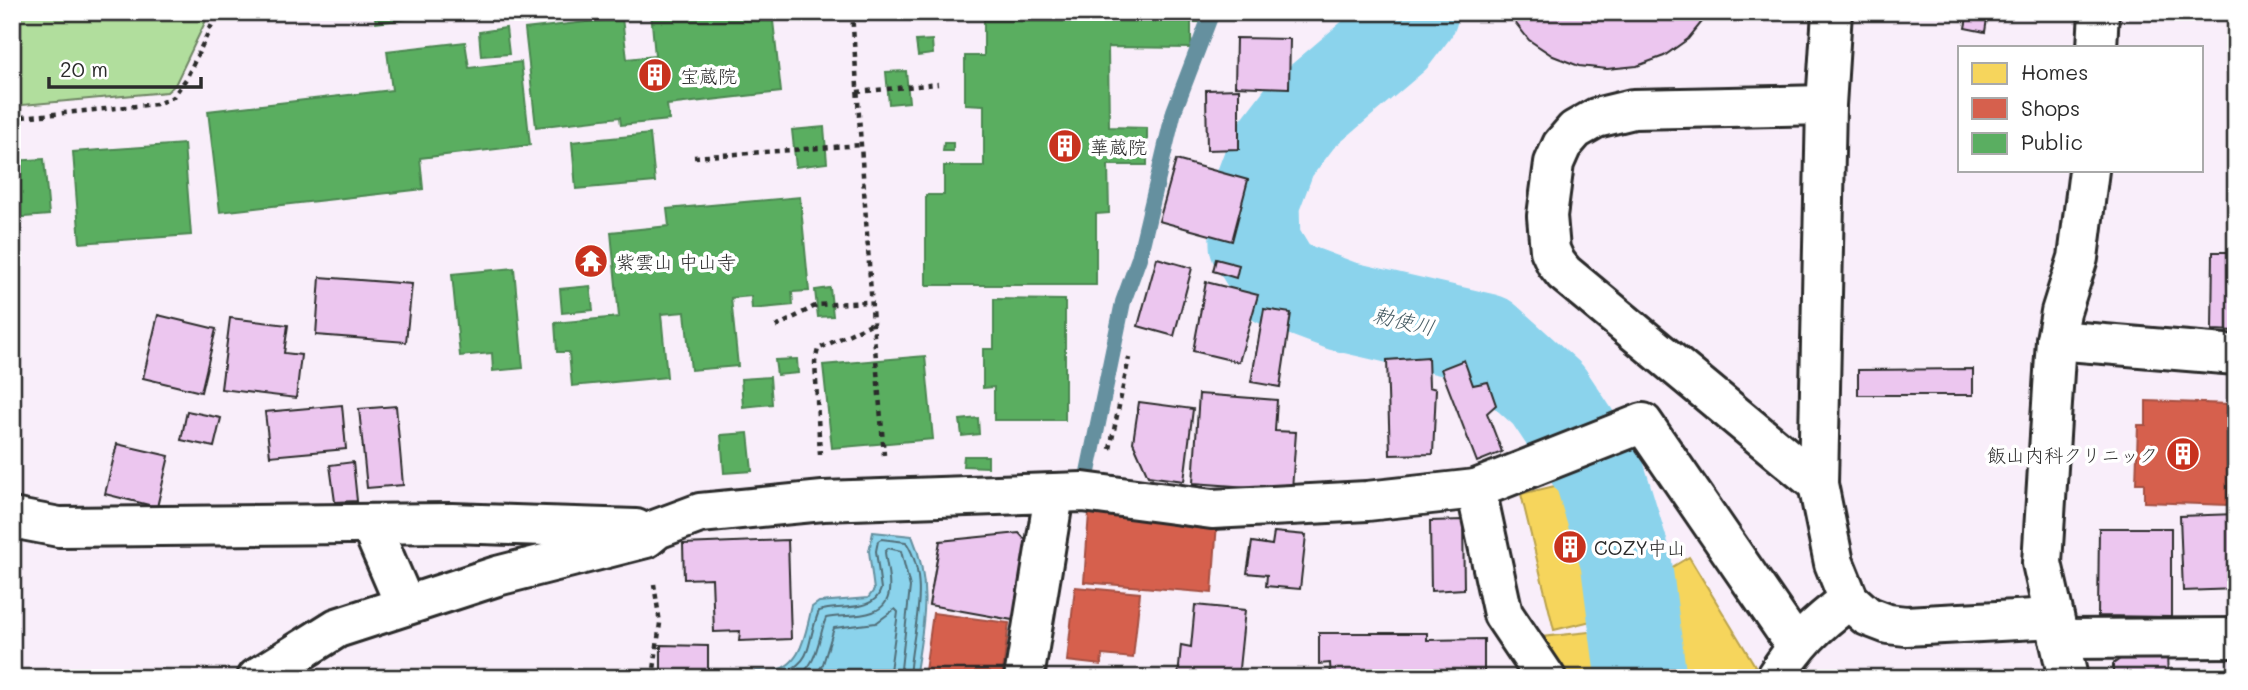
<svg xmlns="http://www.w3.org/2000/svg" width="2248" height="690" viewBox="0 0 2248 690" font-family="Mali,'Klee One',sans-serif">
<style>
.green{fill:#b1de9d;stroke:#6e8464;stroke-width:2}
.water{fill:#8bd3ec;stroke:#65909f;stroke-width:2}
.homes{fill:#f6d55c;stroke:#b9a24d;stroke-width:2}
.shops{fill:#d6604d;stroke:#a35043;stroke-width:2}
.public{fill:#5aae61;stroke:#4c8751;stroke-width:2}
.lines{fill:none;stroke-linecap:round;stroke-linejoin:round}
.shore{stroke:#516e78;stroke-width:2}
.stream{stroke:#65909f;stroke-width:16}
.river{stroke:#8bd3ec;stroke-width:91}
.building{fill:#ecc6ef;stroke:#2b2b2b;stroke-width:2}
.minor-casing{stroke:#2b2b2b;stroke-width:44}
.path{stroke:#2b2b2b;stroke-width:4.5;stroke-dasharray:5 5;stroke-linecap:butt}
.minor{stroke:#fff;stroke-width:38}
.labels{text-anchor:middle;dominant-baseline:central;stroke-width:7;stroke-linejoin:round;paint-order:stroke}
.poi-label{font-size:19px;fill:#2b2b2b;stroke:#fff;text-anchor:start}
.water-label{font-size:21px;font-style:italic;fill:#485d65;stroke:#fff}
</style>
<rect width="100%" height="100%" fill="#f9eefa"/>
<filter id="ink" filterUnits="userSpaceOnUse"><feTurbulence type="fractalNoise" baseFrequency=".0143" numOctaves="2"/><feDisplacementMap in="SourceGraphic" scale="14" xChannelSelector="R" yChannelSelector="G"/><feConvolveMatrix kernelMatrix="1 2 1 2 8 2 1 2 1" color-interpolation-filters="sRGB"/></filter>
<g filter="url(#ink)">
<!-- green -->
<path class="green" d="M 12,12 L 210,12 L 175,85 L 167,92 L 12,106 Z"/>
<!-- water -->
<path class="water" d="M 873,532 L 912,536 C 933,585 923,627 915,678 L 738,678 C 752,668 755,672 770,671 C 803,668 805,632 812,607 L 819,602 L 868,598 L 874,590 L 869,551 Z"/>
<!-- homes -->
<g class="homes">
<path d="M 1580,480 L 1596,506 L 1615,588 L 1612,616 L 1554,630 L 1521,494 Z"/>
<path d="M 1689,557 L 1757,669 L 1742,678 L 1680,678 L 1662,649 L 1671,643 L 1648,606 L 1663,597 L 1652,579 Z"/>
<path d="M 1617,629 L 1623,678 L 1560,678 L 1545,661 L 1542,637 Z"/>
</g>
<!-- shops -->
<g class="shops">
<path d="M 2146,401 L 2230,404 L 2228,505 L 2144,502 L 2144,483 L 2136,483 L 2138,425 L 2146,425 Z"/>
<path d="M 1089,513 L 1217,523 L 1212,593 L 1084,582 Z"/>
<path d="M 1075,587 L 1140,593 L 1133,658 L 1102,655 L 1101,665 L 1067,661 Z"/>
<path d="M 933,613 L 1009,623 L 1002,678 L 924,678 Z"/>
</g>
<!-- public -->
<g class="public">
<path d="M 374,12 L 439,12 L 440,15 L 376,23 Z"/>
<path d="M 651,12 L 772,12 L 781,92 L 667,105 L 669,120 L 621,125 L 620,117 L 536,127 L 525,29 L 622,18 L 627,59 L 655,56 Z"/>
<path d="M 984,12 L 1200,12 L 1200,22 L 1191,22 L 1191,48 L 1108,47 L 1109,127 L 1147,128 L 1147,165 L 1108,165 L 1109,213 L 1096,214 L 1096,285 L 926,285 L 926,195 L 944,195 L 944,166 L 984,166 L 984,105 L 965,104 L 965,56 L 984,56 Z"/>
<path d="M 506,28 L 509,54 L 481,56 L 479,32 Z"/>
<path d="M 932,40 L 933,54 L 918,56 L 916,41 Z"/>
<path d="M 465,42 L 469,68 L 521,62 L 530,145 L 420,158 L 423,189 L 220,212 L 208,111 L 392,90 L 387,51 Z"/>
<path d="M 906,71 L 909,102 L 889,104 L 886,72 Z"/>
<path d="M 824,127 L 827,163 L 796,167 L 792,130 Z"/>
<path d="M 650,134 L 655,182 L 576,189 L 572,142 Z"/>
<path d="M 944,143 L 953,143 L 953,151 L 943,151 Z"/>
<path d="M 184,144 L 191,235 L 80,243 L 73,152 Z"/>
<path d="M 44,159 L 49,215 L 12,218 L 12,161 Z"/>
<path d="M 800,197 L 809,291 L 792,292 L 793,305 L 752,309 L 751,296 L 731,298 L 738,366 L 691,370 L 685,312 L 661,314 L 667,377 L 572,386 L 569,352 L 557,352 L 555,323 L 619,317 L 611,232 L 669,226 L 667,209 Z"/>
<path d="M 514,268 L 523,368 L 493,371 L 492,353 L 460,356 L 452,274 Z"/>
<path d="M 590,286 L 593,310 L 562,313 L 560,289 Z"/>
<path d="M 830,288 L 833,316 L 818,317 L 815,290 Z"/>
<path d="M 994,299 L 1065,300 L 1065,420 L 994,420 L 994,387 L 983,388 L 983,349 L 994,349 Z"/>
<path d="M 925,356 L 933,439 L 832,448 L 823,365 Z"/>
<path d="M 797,359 L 798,373 L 777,375 L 775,360 Z"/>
<path d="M 770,377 L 772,404 L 743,407 L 741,379 Z"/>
<path d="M 978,418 L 979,434 L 962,436 L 960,420 Z"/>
<path d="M 748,433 L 752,471 L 724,473 L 721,435 Z"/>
<path d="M 964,456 L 988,456 L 988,467 L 963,466 Z"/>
</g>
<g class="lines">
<!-- shore -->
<g class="shore">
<path d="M 773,678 C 817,661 804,648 819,611 C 838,604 874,614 881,589 L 876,551 L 878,541 L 881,539 L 906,542 C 932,583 911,634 909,678"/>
<path d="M 795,678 C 818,667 818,638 826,618 C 846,614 886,621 889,592 C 891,579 886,564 885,552 L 888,548 L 901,551 L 910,587 L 900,678"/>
<path d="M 814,678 L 823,664 L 834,628 L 876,623 L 895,609 L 898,612 L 897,620 L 889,678"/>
</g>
<!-- stream -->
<path class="stream" d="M 1088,472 L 1123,302 L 1139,258 L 1174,111 L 1212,12"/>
<!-- river -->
<path class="river" d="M 1413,12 L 1394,37 L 1301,116 L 1272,154 L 1254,202 L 1255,244 L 1278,282 L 1342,306 L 1486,339 L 1548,395 L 1599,472 L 1626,561 L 1641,678"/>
</g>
<!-- building -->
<g class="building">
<path d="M 1507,12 L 1710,12 L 1688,39 L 1664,56 L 1637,66 L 1607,69 L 1579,66 L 1553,56 L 1529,40 Z"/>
<path d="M 1968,12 L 1988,12 L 1985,32 L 1965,28 Z"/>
<path d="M 1236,38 L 1290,39 L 1289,88 L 1235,86 Z"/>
<path d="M 1239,89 L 1239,149 L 1207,150 L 1206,90 Z"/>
<path d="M 1176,160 L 1248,180 L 1232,241 L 1159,221 Z"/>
<path d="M 2213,252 L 2236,252 L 2236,331 L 2212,330 Z"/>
<path d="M 1157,258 L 1192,268 L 1174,336 L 1138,326 Z"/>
<path d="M 1216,259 L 1239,265 L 1236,278 L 1213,271 Z"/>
<path d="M 320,277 L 412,284 L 406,342 L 316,335 Z"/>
<path d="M 1206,282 L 1258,295 L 1239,362 L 1193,351 Z"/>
<path d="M 1264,309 L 1291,313 L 1280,387 L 1251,382 Z"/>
<path d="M 158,315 L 216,329 L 201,392 L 143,378 Z"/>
<path d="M 230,318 L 288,325 L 284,353 L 301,355 L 296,398 L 221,389 Z"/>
<path d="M 1428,357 L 1429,387 L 1436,389 L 1433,454 L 1390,455 L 1387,360 Z"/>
<path d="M 1464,360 L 1473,385 L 1488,382 L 1496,405 L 1487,413 L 1502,452 L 1477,462 L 1441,369 Z"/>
<path d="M 1973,369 L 1973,395 L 1858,395 L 1858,370 Z"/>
<path d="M 1199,394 L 1277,400 L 1275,431 L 1296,432 L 1292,490 L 1193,483 Z"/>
<path d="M 1139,402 L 1193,409 L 1184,481 L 1148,476 L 1133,442 Z"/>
<path d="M 342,405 L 346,449 L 270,456 L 265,412 Z"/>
<path d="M 396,406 L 403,485 L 367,488 L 359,409 Z"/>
<path d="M 187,411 L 221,418 L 214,447 L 181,440 Z"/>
<path d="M 117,444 L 169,456 L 157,507 L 105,494 Z"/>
<path d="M 353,462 L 357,501 L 335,502 L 330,465 Z"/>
<path d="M 2236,514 L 2236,589 L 2183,591 L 2180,516 Z"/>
<path d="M 1463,520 L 1464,589 L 1431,591 L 1430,521 Z"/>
<path d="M 2099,528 L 2171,528 L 2171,617 L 2098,616 Z"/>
<path d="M 1274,532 L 1306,535 L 1300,589 L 1266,586 L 1267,575 L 1247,573 L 1252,542 L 1272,545 Z"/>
<path d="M 1019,533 L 1031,546 L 1018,621 L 929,605 L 940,541 Z"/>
<path d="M 788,540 L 791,639 L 739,641 L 740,631 L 714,632 L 712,578 L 684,579 L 683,544 Z"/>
<path d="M 1195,605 L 1245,610 L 1238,678 L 1178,678 L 1181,645 L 1191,647 Z"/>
<path d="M 1319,633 L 1427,633 L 1427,640 L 1484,639 L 1484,678 L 1331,678 L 1330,663 L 1319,664 Z"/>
<path d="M 661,645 L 708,646 L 708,678 L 661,678 Z"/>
<path d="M 2167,654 L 2168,678 L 2113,678 L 2113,664 L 2126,655 Z"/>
</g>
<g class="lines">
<!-- minor casing -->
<g class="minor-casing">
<g id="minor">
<path d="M 1832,12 L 1826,105 L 1818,484 L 1834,563 L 1849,600 L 1867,616 L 1888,624 L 1906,626 L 2054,618"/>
<path d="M 2097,47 L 2099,12"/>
<path d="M 2056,340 L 2236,355"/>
<path d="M 1818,484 L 1564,273 L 1556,263 L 1550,250 L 1547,216 L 1554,163 L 1562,145 L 1575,130 L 1596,118 L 1633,109 L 1826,105"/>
<path d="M 1476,489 L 1643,423 L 1796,646"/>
<path d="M 12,518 L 59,527 L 452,523 L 636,529"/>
<path d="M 370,524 L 405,605"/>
<path d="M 2059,639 L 2236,638"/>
<path d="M 257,678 L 337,628 L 497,576 L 646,538 L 657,529 L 700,513 L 823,501 L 1083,492 L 1212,509 L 1367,501 L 1476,489 L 1503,614 L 1546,678"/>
<path d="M 1024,678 L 1054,495"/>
<path d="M 1775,678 C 1798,642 1815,625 1849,600"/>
<path d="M 2068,678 L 2042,563 L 2056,340 L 2061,312 L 2078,258 L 2089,170"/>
</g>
</g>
<!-- path -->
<g class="path">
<path d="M 852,12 L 873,323 L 884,455"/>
<path d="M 857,92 L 938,84"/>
<path d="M 12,118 L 157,104 L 173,97 L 186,79 L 218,12"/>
<path d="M 694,157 L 861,145"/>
<path d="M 776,327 L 817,305 L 867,302"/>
<path d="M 1110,449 L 1129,358"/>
<path d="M 820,455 L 815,362 L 818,349 L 873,323"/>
<path d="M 653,678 L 660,623 L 654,584"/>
</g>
<!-- minor -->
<use href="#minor" class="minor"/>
</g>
</g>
<!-- icons -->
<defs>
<g id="building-disc" transform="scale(1.75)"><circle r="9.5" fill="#c8321e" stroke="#fff"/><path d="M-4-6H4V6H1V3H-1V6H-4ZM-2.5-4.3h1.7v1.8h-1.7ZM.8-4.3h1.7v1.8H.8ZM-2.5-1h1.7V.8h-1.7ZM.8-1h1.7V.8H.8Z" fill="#fff"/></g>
<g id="temple-disc" transform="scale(1.75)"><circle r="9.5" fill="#c8321e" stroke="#fff"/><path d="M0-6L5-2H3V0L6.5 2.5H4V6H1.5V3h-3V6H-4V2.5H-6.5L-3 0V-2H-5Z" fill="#fff"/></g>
</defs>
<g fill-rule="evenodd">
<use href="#building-disc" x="655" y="75"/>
<use href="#building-disc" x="1065" y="146"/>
<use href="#temple-disc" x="591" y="261"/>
<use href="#building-disc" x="2183" y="454"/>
<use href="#building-disc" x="1570" y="547"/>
</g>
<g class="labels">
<!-- poi labels -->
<g class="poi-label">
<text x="680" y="75">宝蔵院</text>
<text x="1090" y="146">華蔵院</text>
<text x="616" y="261">紫雲山 中山寺</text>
<text x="2158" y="454" text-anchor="end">飯山内科クリニック</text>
<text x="1594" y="547">COZY中山</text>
</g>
<!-- water labels -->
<g class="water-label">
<text transform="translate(1404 320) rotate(13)">勅使川</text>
</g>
</g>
<!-- margin -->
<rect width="2248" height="690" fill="none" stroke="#fff" stroke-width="42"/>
<rect x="21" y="21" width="2206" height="648" fill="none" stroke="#2b2b2b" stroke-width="2.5" filter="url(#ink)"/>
<!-- legend -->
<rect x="1958" y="46" width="245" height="126" fill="#ffffff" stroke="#aaaaaa" stroke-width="2"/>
<rect x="1972" y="63" width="35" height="21" fill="#f6d55c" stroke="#aaaaaa" stroke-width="2"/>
<text x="2021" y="80" font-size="21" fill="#2b2b2b">Homes</text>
<rect x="1972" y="98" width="35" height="21" fill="#d6604d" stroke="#aaaaaa" stroke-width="2"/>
<text x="2021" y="116" font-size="21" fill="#2b2b2b">Shops</text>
<rect x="1972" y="133" width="35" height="21" fill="#5aae61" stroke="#aaaaaa" stroke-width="2"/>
<text x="2021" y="150" font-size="21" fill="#2b2b2b">Public</text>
<!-- scale -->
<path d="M49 77v10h152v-10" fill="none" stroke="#2b2b2b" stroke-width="3.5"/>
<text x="60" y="77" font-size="21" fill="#2b2b2b" stroke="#ffffff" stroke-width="5" paint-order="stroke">20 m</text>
</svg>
